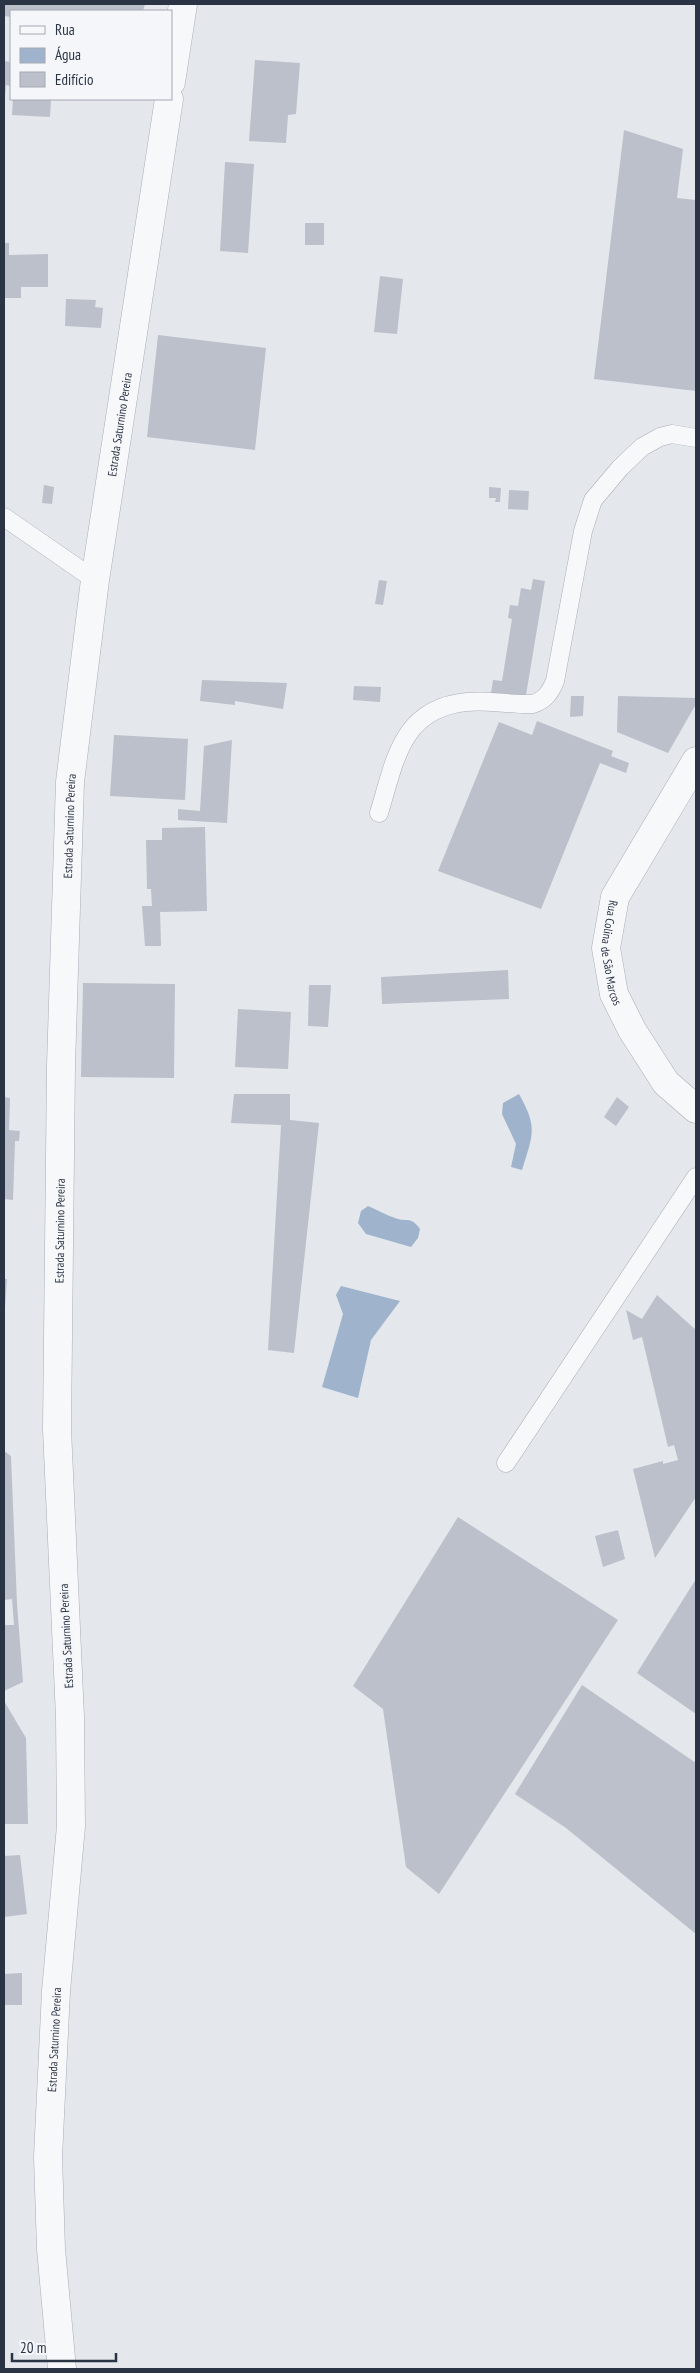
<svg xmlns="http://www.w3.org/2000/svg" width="700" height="2373" viewBox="0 0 700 2373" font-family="'PT Sans Narrow',sans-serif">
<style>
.water{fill:#9fb4cc}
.building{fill:#bbc0ca}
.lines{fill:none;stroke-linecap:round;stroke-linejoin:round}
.service-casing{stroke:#a9aeb7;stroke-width:19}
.minor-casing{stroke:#a9aeb7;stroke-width:29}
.service{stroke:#f7f8fa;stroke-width:18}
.minor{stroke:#f7f8fa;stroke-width:28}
.labels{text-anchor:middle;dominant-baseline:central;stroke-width:4.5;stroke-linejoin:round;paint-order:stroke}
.street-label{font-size:12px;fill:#2b3445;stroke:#f4f6f9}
</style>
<rect width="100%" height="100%" fill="#e4e7ec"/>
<!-- water -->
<g class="water">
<path d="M 519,1094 C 538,1128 533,1134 522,1170 L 511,1167 L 516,1144 L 502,1114 L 503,1103 Z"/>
<path d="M 368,1206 C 378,1210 386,1215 395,1218 C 407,1223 410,1215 420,1229 L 418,1238 L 411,1247 L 366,1234 L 358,1223 L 361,1211 Z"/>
<path d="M 341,1286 L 400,1301 L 371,1340 L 358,1398 L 322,1387 L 343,1314 L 336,1295 Z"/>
</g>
<!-- building -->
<g class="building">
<path d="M 4,4 L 145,4 L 143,11 L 11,11 L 11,17 L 4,16 Z"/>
<path d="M 255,60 L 300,63 L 296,114 L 288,115 L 286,143 L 249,141 Z"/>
<path d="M 4,61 L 11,62 L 11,86 L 6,85 L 5,96 Z"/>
<path d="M 13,99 L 51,99 L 50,117 L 12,115 Z"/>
<path d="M 624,130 L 683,149 L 677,198 L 696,200 L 696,391 L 594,379 Z"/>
<path d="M 225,162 L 254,164 L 248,253 L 220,251 Z"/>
<rect x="305" y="223" width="19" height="22"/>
<path d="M 4,243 L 9,243 L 9,255 L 48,254 L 48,287 L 21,287 L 21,298 L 4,298 Z"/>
<path d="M 380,276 L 403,279 L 397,334 L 374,332 Z"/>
<path d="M 66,299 L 96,300 L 95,307 L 103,308 L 101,328 L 65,326 Z"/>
<path d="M 158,335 L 266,348 L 255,450 L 147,437 Z"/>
<path d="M 44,485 L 54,487 L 52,504 L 42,503 Z"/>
<path d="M 489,487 L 501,488 L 500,502 L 495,502 L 496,498 L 489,498 Z"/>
<path d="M 509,490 L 529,491 L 528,510 L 508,509 Z"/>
<path d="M 533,579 L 545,581 L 526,695 L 491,693 L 493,680 L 502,681 L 512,619 L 508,618 L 510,605 L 518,606 L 521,588 L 531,590 Z"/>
<path d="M 379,580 L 387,581 L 383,605 L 375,604 Z"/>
<path d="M 202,680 L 287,683 L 283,709 L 235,701 L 235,705 L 200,701 Z"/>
<path d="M 354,686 L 381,687 L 380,702 L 353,700 Z"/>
<path d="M 571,696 L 584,696 L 583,716 L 570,717 Z"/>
<path d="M 618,696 L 696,698 L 696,704 L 668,753 L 617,732 Z"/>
<path d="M 537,721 L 613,751 L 611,756 L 629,763 L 626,773 L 600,763 L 541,909 L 438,871 L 499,722 L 532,735 Z"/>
<path d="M 114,735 L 188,739 L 185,800 L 110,796 Z"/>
<path d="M 232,740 L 227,823 L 178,820 L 178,809 L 200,811 L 204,746 Z"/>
<path d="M 205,827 L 207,911 L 160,912 L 161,946 L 145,946 L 142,906 L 152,906 L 151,889 L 147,889 L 146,840 L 162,840 L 162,828 Z"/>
<path d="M 508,970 L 509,999 L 382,1004 L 381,977 Z"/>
<path d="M 83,983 L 175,984 L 174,1078 L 81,1077 Z"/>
<path d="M 309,985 L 331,985 L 328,1027 L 308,1026 Z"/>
<path d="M 238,1009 L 291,1012 L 288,1069 L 235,1067 Z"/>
<path d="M 234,1094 L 290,1094 L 290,1120 L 319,1123 L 294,1353 L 268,1350 L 281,1125 L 231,1123 Z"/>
<path d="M 4,1097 L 10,1098 L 9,1130 L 20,1131 L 19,1141 L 15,1141 L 13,1200 L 4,1199 Z"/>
<path d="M 617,1097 L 629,1107 L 616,1126 L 604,1117 Z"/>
<path d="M 4,1279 L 7,1279 L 5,1308 L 4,1308 Z"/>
<path d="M 657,1295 L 696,1330 L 696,1497 L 655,1558 L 633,1469 L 663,1461 L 663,1464 L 678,1460 L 674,1445 L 668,1447 L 642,1337 L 633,1340 L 626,1310 L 642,1319 Z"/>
<path d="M 4,1451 L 11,1456 L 17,1604 L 23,1682 L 4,1691 L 4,1625 L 14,1625 L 12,1599 L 4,1600 Z"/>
<path d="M 458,1517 L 618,1620 L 439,1894 L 406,1867 L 383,1709 L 353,1686 Z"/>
<path d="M 618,1530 L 625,1559 L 603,1567 L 595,1536 Z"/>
<path d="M 696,1579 L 696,1714 L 637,1673 Z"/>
<path d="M 582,1685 L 696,1763 L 696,1934 L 566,1828 L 515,1794 Z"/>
<path d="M 4,1701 L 26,1738 L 28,1824 L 4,1824 Z"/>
<path d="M 20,1855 L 27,1914 L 4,1917 L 4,1856 Z"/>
<path d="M 22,1973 L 22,2005 L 4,2005 L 4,1974 Z"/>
</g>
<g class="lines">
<!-- service casing -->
<g class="service-casing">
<g id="service">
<path d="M 4,517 L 95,580"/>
<path d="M 379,813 C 395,761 401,708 467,702 C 489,700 511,705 533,704 C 545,700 550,693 555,681 L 583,531 L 593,500 L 620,468 L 642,447 L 660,437 L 672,434 L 696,438"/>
<path d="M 506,1463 L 696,1177"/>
</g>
</g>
<!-- minor casing -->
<g class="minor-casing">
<g id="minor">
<path d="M 171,82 L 183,4"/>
<path id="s1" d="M 696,761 L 615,897 L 606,948 L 614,994 L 632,1030 L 666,1083 L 696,1109"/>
<path id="s2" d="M 62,2369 L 51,2249 L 48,2157 L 56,1991 L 71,1826 L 70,1717 L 57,1429 L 61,1065 L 70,782 L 95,580 L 169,99"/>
</g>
</g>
<!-- service -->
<use href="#service" class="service"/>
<!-- minor -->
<use href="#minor" class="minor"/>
</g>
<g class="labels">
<!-- street labels -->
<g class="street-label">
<text stroke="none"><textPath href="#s2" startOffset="1950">Estrada Saturnino Pereira</textPath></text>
<text stroke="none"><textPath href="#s2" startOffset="1545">Estrada Saturnino Pereira</textPath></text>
<text stroke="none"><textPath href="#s1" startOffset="215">Rua Colina de São Marcos</textPath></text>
<text stroke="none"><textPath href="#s2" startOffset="1140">Estrada Saturnino Pereira</textPath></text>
<text transform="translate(66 1636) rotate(-93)">Estrada Saturnino Pereira</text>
<text stroke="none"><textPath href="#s2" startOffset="330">Estrada Saturnino Pereira</textPath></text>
</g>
</g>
<!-- border -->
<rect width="700" height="2373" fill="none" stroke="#2b3445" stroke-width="10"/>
<!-- legend -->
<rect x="10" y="10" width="162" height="90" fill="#f4f6f9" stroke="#a4a8b1"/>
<rect x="20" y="26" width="25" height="8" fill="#f7f8fa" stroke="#a4a8b1"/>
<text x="55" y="35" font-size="15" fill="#2b3445">Rua</text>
<rect x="20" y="48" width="25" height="15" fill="#9fb4cc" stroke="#a4a8b1"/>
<text x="55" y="60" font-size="15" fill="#2b3445">Água</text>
<rect x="20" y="72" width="25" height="15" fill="#bbc0ca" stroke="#a4a8b1"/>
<text x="55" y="85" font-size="15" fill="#2b3445">Edifício</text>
<!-- scale -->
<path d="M12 2353v8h104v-8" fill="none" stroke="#2b3445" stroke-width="2.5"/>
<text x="20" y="2353" font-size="15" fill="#2b3445" stroke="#f4f6f9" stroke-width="4" paint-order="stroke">20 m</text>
</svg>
